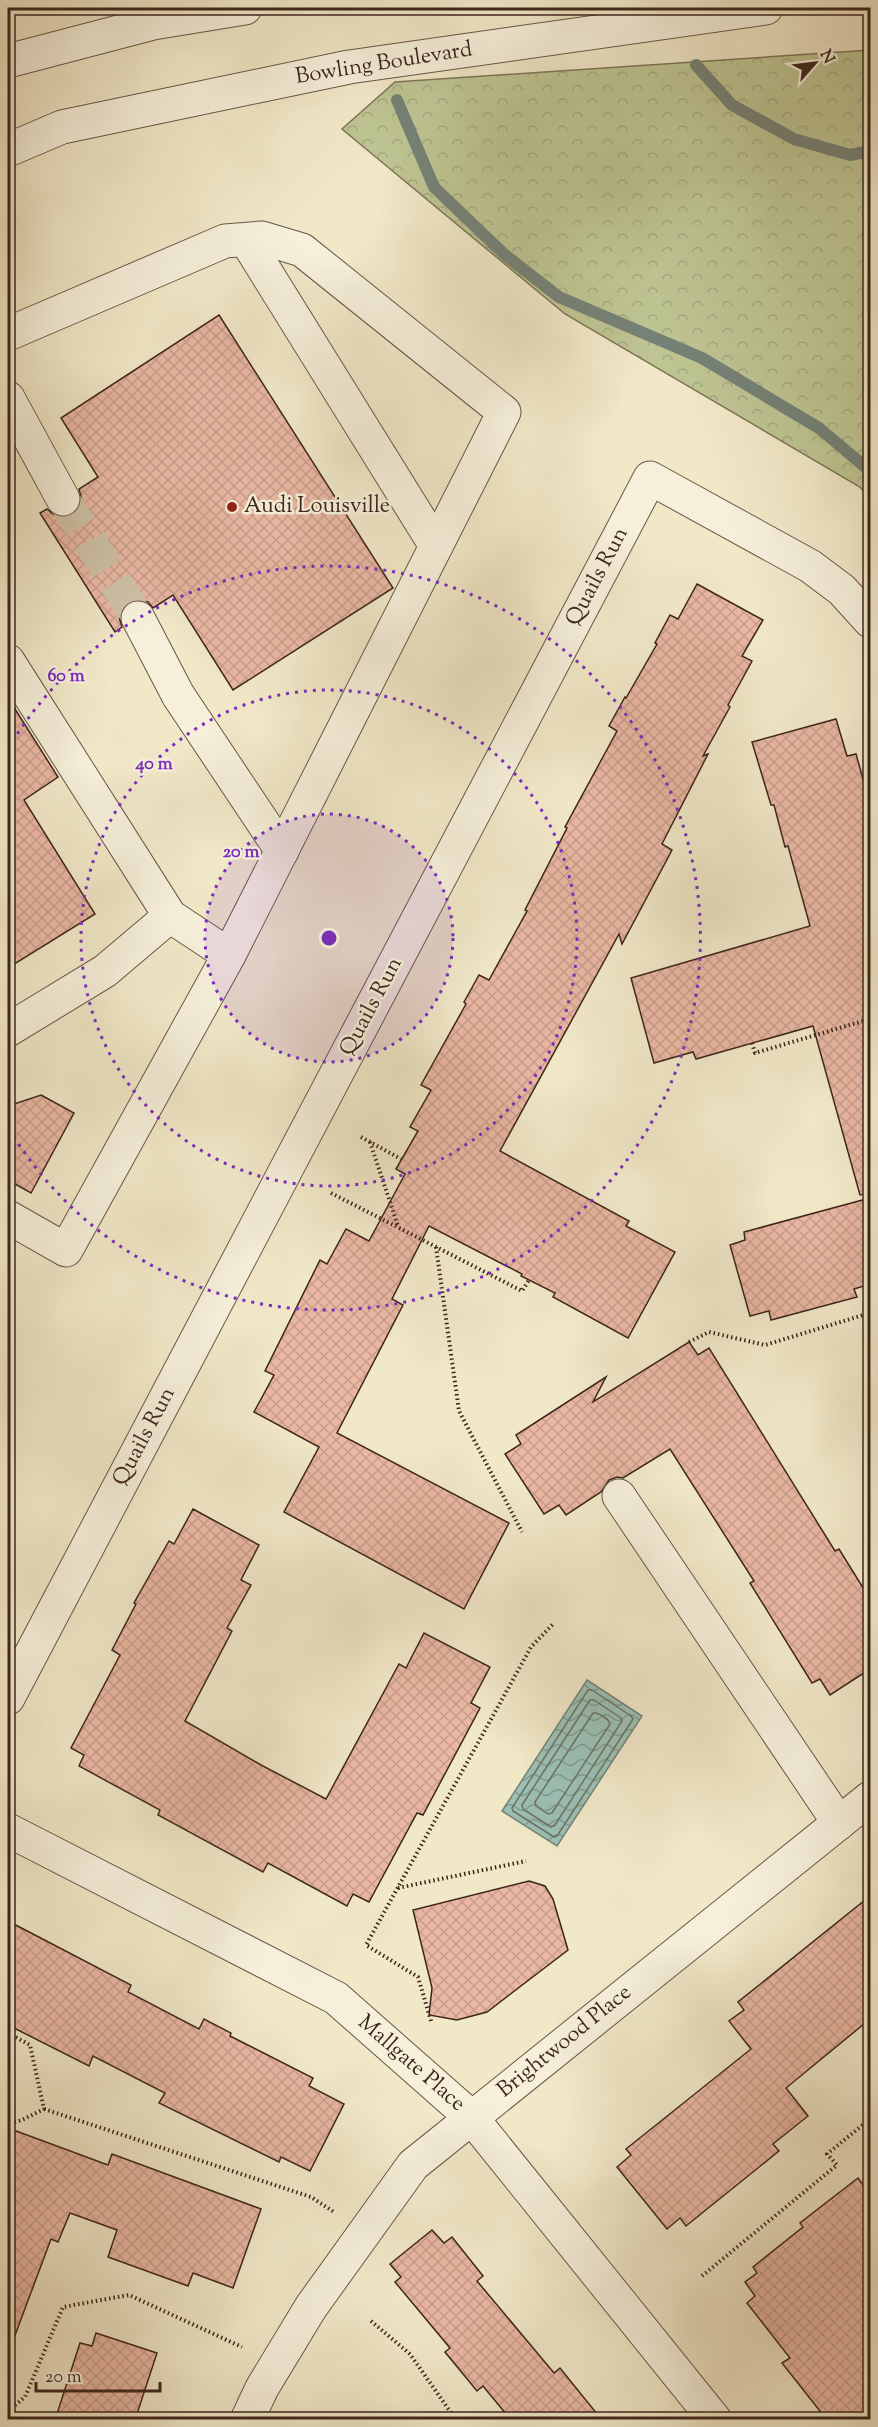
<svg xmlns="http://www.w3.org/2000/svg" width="878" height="2427" viewBox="0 0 878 2427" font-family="'Sorts Mill Goudy',serif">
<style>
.forest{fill:url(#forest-crowns);stroke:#7e7558;stroke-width:1.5}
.water{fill:url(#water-waves);stroke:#758277;stroke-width:1.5}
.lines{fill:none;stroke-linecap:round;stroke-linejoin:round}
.shore{stroke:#6c7268;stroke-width:1.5}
.stream{stroke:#758277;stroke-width:12}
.building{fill:url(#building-cross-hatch);stroke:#3d251c;stroke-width:1.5}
.minor-tunnel{stroke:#cdc1a6;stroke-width:33;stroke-dasharray:33 16;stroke-linecap:butt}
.minor-casing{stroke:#6a5647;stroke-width:35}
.path{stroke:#3d251c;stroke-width:4;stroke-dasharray:1.5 3;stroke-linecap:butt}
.minor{stroke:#f6f0db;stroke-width:33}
.ring{fill:none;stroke:#7b2cbf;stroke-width:3;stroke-dasharray:3 6}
.poi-dot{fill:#8f2418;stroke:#f6f0db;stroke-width:2}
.labels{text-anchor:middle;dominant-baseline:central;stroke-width:5;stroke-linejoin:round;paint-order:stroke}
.street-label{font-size:22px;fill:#3d251c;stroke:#f6f0db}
.poi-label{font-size:22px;fill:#3d251c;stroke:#f6f0db;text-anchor:start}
.centre{fill:#7b2cbf;stroke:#f6f0db;stroke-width:3}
.ring-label{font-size:18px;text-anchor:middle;font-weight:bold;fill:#7b2cbf;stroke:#f6f0db;stroke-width:5;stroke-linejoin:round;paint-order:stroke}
</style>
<defs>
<pattern id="forest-crowns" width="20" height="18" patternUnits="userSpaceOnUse" patternTransform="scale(1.5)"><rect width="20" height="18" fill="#bec593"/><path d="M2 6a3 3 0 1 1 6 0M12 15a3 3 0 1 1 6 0" fill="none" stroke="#a4a97e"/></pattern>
<pattern id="water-waves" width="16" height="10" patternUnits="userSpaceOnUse" patternTransform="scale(1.5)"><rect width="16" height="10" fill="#9bc0b4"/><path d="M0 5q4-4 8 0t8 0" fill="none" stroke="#809c92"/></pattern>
<pattern id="building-cross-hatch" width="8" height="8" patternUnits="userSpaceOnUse" patternTransform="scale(1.5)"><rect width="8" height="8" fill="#e9b7a2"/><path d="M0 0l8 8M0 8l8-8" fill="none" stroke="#c99d8b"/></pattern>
</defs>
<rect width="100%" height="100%" fill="#f1e8c8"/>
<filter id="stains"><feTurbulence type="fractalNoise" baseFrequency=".00333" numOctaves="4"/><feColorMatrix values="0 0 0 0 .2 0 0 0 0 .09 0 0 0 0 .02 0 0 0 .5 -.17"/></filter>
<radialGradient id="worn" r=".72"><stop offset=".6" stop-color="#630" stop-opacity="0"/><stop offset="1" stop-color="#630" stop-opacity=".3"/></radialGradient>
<!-- forest -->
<path class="forest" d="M 870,50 L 870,499 L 860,487 L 565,314 L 342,129 L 395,82 Z"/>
<!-- water -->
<path class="water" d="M 587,1680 L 642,1716 L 557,1846 L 502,1811 Z"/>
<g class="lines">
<!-- shore -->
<g class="shore">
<path d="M 588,1690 L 592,1690 L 631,1716 L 633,1719 L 557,1836 L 554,1837 L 513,1811 L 512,1808 Z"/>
<path d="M 590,1700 L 594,1700 L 621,1718 L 622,1721 L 555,1825 L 551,1827 L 523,1809 L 522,1805 Z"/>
<path d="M 593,1713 C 598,1712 609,1719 610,1724 L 552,1813 L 548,1814 L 536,1806 L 535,1802 Z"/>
</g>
<!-- stream -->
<g class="stream">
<path d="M 696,65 L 732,105 L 794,139 L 850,155 L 870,151"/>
<path d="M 397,100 L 434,187 L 505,255 L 559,297 L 702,358 L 819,428 L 870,471"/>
</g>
</g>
<!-- building -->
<g class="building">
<path d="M 219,315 L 393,588 L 233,690 L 173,595 L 153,608 L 148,602 L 139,599 L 129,602 L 123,607 L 119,617 L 122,627 L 115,632 L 40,513 L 47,509 L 54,515 L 62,518 L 72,515 L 79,509 L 82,500 L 79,489 L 98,477 L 61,418 Z"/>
<path d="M 697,584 L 763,620 L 742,656 L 752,661 L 728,705 L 730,707 L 703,756 L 708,754 L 662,844 L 672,850 L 622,944 L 619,934 L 500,1151 L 629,1221 L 626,1226 L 675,1252 L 628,1338 L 553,1297 L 555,1293 L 521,1276 L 522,1274 L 429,1226 L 392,1299 L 403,1305 L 337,1433 L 509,1523 L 464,1609 L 284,1512 L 319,1447 L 254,1412 L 274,1375 L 265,1371 L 320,1260 L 327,1264 L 346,1229 L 369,1241 L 405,1174 L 396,1169 L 418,1131 L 410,1127 L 431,1090 L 421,1085 L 466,1004 L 464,1002 L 479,975 L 489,980 L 527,911 L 525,910 L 567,828 L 565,827 L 617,731 L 609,726 L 625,697 L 626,698 L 657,644 L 655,643 L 670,615 L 678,619 Z"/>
<path d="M 8,698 L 58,777 L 24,800 L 95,914 L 8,968 Z"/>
<path d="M 836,719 L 847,756 L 856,754 L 870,804 L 870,1193 L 860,1195 L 813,1026 L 696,1059 L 693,1052 L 654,1063 L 631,978 L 810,926 L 788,846 L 785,847 L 774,805 L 771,805 L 752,742 Z"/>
<path d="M 41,1095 L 74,1113 L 31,1193 L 8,1180 L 8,1106 Z"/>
<path d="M 870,1198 L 870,1284 L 854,1289 L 857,1297 L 771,1320 L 769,1311 L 750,1316 L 730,1245 L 745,1240 L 744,1232 Z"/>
<path d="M 689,1342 L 698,1355 L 709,1348 L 835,1551 L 839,1549 L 870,1599 L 870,1669 L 830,1695 L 820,1679 L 812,1683 L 750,1583 L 754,1581 L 670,1449 L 623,1478 L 617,1477 L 609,1480 L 601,1492 L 566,1515 L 559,1505 L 544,1514 L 505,1454 L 521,1444 L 516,1435 L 606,1377 L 593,1402 Z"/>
<path d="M 193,1509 L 259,1545 L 241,1580 L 251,1585 L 227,1628 L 232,1631 L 185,1721 L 261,1765 L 326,1799 L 399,1664 L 406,1668 L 424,1633 L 490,1667 L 471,1703 L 480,1708 L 423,1815 L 417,1813 L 369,1902 L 353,1894 L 347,1906 L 268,1863 L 263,1872 L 158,1815 L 160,1810 L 79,1766 L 84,1755 L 71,1748 L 120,1655 L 112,1650 L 136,1604 L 134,1603 L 169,1541 L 174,1544 Z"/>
<path d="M 529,1881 L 545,1886 L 553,1899 L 568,1950 L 487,2012 L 457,2020 L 429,2015 L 432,1988 L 413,1910 Z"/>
<path d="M 870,1896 L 870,2019 L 786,2088 L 808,2116 L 773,2144 L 779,2151 L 686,2226 L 680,2218 L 667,2229 L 617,2167 L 631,2155 L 626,2149 L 751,2049 L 729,2021 L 744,2010 L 738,2002 Z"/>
<path d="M 8,1921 L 131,1985 L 128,1992 L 199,2029 L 204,2019 L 231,2033 L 230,2036 L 313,2078 L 309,2086 L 344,2104 L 310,2171 L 281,2157 L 279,2162 L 159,2103 L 165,2093 L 93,2056 L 89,2066 L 8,2025 Z"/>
<path d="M 8,2128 L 108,2165 L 112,2154 L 261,2209 L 233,2288 L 193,2273 L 188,2286 L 108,2257 L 117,2230 L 70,2213 L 58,2242 L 51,2239 L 11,2346 L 8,2345 Z"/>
<path d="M 858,2178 L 870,2195 L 870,2420 L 827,2420 L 782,2363 L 790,2358 L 747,2303 L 755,2296 L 745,2282 L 757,2273 L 753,2267 L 803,2227 L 800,2223 Z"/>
<path d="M 432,2230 L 444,2243 L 452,2237 L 483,2276 L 477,2281 L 554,2373 L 560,2368 L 602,2420 L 511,2420 L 483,2386 L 477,2391 L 445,2352 L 450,2348 L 395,2282 L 401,2277 L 390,2264 Z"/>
<path d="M 96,2333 L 157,2353 L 135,2420 L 55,2420 L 80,2343 L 92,2346 Z"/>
</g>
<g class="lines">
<!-- minor-tunnel -->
<path class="minor-tunnel" d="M 63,499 L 138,618"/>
<!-- minor casing -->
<g class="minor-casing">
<g id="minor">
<path d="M 8,61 L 153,23 L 245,8"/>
<path d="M 8,150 L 62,127 L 349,67 L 766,8"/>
<path d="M 246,240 L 436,546"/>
<path d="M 8,334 L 225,241 L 262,238 L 302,250 L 504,412 L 229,955 L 170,916 L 8,661"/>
<path d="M 8,398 L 63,499"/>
<path d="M 138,618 L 178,695 L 282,851"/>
<path d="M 8,1030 L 105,971 L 170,916"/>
<path d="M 8,1217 L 66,1250 L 229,955"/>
<path d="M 619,1496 L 839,1823"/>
<path d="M 8,1698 L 650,478 L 810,566 L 842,590 L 870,621"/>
<path d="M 8,1830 L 336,1998 L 471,2117 L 715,2420"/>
<path d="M 247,2420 L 262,2388 L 311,2307 L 413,2165 L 870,1798"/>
</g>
</g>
<!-- path -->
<g class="path">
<path d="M 752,1043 L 755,1053 L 870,1019"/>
<path d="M 361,1137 L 401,1159"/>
<path d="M 370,1142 L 398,1226"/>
<path d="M 331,1193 L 522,1291 L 529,1280"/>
<path d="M 436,1247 L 459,1411 L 522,1532"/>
<path d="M 689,1342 L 709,1332 L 765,1345 L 870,1313"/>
<path d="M 398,1888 L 526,1861"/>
<path d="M 431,2021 L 418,1977 L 366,1945 L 531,1647 L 554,1623"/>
<path d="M 8,2033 L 30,2045 L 44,2109 L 22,2120 L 8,2124"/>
<path d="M 44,2109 L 311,2197 L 334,2212"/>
<path d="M 702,2276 L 837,2165 L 827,2154 L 870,2119"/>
<path d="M 371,2321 L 410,2354 L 456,2420"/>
<path d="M 8,2411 L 25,2397 L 63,2307 L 129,2295 L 242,2347"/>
</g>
<!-- minor -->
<use href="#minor" class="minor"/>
</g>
<!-- distance rings -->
<circle cx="329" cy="938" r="124" fill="#7b2cbf" fill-opacity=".12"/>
<g class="ring">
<circle cx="329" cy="938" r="124"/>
<circle cx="329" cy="938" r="248"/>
<path d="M8 749A372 372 0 1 1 8 1127"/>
</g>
<!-- markers -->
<circle class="poi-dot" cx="232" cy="507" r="6"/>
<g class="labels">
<!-- street labels -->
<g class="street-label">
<text transform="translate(384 64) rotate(-9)">Bowling Boulevard</text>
<text transform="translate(598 577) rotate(-62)">Quails Run</text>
<text transform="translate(372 1007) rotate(-62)">Quails Run</text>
<text transform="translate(145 1437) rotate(-62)">Quails Run</text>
<text transform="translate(565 2042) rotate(-39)">Brightwood Place</text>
<text transform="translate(411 2064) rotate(41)">Mallgate Place</text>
</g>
<!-- poi labels -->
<g class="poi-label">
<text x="244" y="507">Audi Louisville</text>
</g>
</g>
<circle cx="329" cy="938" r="9" class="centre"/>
<g class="ring-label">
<text x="66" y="681">60 m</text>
<text x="154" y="769">40 m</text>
<text x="241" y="857">20 m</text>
</g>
<!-- margin -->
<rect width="878" height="2427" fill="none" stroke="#f1e8c8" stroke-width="30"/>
<rect x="9" y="9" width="860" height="2409" fill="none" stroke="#3d251c" stroke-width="3"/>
<rect x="15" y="15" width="848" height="2397" fill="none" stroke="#3d251c" stroke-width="1.5"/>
<!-- north arrow -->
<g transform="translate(815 63) rotate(62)" stroke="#f6f0db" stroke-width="4.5" paint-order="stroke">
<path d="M0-4.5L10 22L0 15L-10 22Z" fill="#3d251c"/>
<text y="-9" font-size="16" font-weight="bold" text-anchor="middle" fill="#3d251c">N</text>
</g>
<!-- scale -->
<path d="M36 2382v9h124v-9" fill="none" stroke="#3d251c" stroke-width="3"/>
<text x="45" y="2382" font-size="18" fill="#3d251c" stroke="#f6f0db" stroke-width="4.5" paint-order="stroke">20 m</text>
<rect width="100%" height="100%" filter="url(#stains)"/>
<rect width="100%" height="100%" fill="url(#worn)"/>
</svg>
